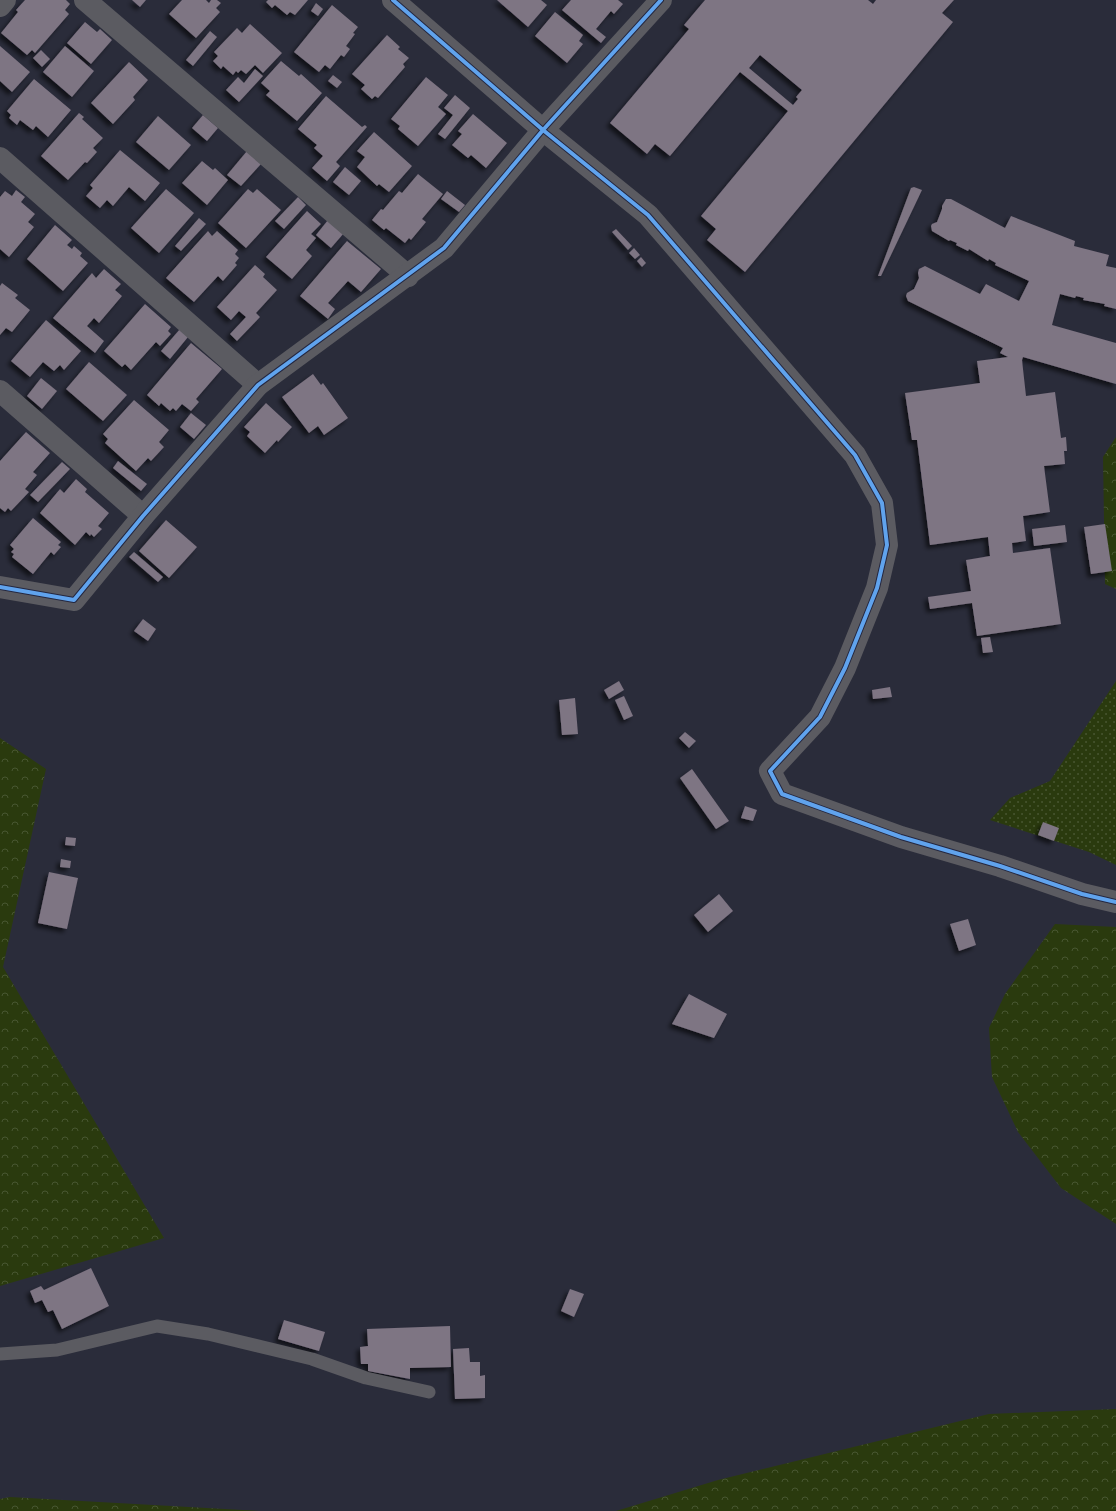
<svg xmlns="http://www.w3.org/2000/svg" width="1116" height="1511" viewBox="0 0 1116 1511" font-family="Cabin,sans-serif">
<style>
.grass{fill:url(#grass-dots)}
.forest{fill:url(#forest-crowns)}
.building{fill:#7e7483;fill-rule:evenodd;filter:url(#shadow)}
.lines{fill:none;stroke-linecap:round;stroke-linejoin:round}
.lane{stroke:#5b5b61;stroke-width:13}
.street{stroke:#5b5b61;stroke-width:22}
.cycleway-casing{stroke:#242740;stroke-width:6}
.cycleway{stroke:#60a3ed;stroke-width:4}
</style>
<defs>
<pattern id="grass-dots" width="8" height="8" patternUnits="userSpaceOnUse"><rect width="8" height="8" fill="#2a3a0e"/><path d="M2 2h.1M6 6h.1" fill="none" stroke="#485631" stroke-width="1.8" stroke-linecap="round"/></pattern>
<pattern id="forest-crowns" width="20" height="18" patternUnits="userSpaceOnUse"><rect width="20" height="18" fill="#2a3a0e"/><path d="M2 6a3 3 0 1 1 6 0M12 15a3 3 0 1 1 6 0" fill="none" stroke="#485631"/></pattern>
<filter id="shadow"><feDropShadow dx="-3.5" dy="3.5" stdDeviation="2" flood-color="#0009"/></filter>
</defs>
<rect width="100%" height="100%" fill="#2a2c3a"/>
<!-- grass -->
<path class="grass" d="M 1116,681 L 1116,865 L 1089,852 L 990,820 L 1010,798 L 1050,781 Z"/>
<!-- forest -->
<g class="forest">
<path d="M 1116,437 L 1116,589 L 1105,584 L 1103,457 Z"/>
<path d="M 0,738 L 46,769 L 3,967 L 164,1238 L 0,1286 Z"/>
<path d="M 1055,924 L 1116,927 L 1116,1224 L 1061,1188 L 1018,1132 L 992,1077 L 989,1028 L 1005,994 Z"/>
<path d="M 1116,1409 L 1116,1511 L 616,1511 L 718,1480 L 989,1414 Z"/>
<path d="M 10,1497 L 259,1511 L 0,1511 L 0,1499 Z"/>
</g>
<!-- building -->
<g class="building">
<path d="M 25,0 L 66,0 L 70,4 L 65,10 L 69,14 L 35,53 L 32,50 L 27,55 L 1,33 L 18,12 L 16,10 Z"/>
<path d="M 132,0 L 146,0 L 140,7 Z"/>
<path d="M 182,0 L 206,0 L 209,3 L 211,0 L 217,0 L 221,3 L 216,8 L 220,12 L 196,38 L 169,14 Z"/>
<path d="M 268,0 L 308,0 L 295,15 L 290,12 L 287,15 L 275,5 L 272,8 L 266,2 Z"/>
<path d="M 497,0 L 541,0 L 547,5 L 528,27 Z"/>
<path d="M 571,0 L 618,0 L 623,4 L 614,14 L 611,11 L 596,29 L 606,37 L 601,43 L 562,10 Z"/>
<path d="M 705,0 L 868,0 L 873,4 L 876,0 L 954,0 L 942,13 L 953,22 L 745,272 L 707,240 L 716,229 L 701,216 L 788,111 L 740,72 L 670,156 L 655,144 L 647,154 L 610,123 L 689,29 L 684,25 ZM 760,55 L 802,90 L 796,97 L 798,99 L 793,105 L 749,68 Z"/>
<path d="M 316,3 L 323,9 L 318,16 L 311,11 Z"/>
<path d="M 332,5 L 358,27 L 353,33 L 355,34 L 346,46 L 350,49 L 344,57 L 341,55 L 330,69 L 325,65 L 319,72 L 294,52 Z"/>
<path d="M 555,12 L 583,35 L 579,41 L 583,44 L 567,63 L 535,36 Z"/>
<path d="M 85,22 L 97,32 L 100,29 L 112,40 L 91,64 L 67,43 Z"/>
<path d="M 250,24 L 282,53 L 263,73 L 255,65 L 246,74 L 241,70 L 238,73 L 236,71 L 233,75 L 223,66 L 221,69 L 213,61 L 218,56 L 214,52 L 237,28 L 242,33 Z"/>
<path d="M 210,31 L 217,37 L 193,66 L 186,60 Z"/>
<path d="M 387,35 L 400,47 L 398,49 L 409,58 L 403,64 L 405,67 L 378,98 L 375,96 L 372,99 L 361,89 L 365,85 L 352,74 Z"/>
<path d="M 0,46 L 30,72 L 12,92 L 0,81 Z"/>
<path d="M 65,46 L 94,71 L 72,97 L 43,72 Z"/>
<path d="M 41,50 L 50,59 L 42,67 L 33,58 Z"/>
<path d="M 281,61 L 299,76 L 301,74 L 322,93 L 297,121 L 266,95 L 270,91 L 261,83 Z"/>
<path d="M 129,62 L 148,80 L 133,97 L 135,100 L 113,124 L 91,103 Z"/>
<path d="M 255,69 L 263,76 L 239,102 L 226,90 L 238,77 L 244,83 Z"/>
<path d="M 333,75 L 342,82 L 337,88 L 328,81 Z"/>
<path d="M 426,77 L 448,95 L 438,107 L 446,114 L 418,146 L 398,129 L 400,126 L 391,119 Z"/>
<path d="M 34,79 L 71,110 L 48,137 L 36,126 L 33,130 L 20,120 L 17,125 L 9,118 L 11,115 L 7,111 Z"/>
<path d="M 455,95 L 470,108 L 445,139 L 438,134 L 453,115 L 444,108 Z"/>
<path d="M 326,96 L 362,127 L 365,125 L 367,127 L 336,162 L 340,166 L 327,181 L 312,168 L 323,156 L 314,148 L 317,145 L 298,129 Z"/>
<path d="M 79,113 L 84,117 L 82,119 L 103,138 L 93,148 L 97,152 L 87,163 L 85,162 L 68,180 L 41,156 Z"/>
<path d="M 473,114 L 507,143 L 486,168 L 471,155 L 468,158 L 452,145 L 462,134 L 458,131 Z"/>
<path d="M 203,115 L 218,128 L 207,141 L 192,128 Z"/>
<path d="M 158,116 L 191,145 L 169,170 L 136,142 Z"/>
<path d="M 374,132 L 412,166 L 389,192 L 379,184 L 377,186 L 357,167 L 365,157 L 357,151 Z"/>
<path d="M 120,150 L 160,183 L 145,201 L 129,187 L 113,206 L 107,200 L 100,208 L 86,196 L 93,188 L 90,185 Z"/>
<path d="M 247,151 L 261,164 L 241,186 L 227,175 Z"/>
<path d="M 202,161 L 213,170 L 215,168 L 228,180 L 207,205 L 182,183 Z"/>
<path d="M 345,167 L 361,181 L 349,195 L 333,182 Z"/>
<path d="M 418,174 L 443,194 L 422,219 L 426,222 L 411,240 L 409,238 L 405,243 L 386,228 L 384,230 L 372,220 L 381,209 L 383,210 L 399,191 L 402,193 Z"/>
<path d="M 914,187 L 922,190 L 881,276 L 878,276 L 911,188 Z"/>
<path d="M 166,189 L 194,213 L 159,253 L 131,228 Z"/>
<path d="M 248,189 L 253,193 L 257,189 L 281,210 L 246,248 L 218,223 Z"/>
<path d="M 16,190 L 25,197 L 21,202 L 35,214 L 28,222 L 34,227 L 9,257 L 0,249 L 0,197 L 5,191 L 12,196 Z"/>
<path d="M 447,191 L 465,205 L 459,212 L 441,199 Z"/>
<path d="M 298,197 L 306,205 L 284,229 L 275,221 Z"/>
<path d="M 946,199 L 951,199 L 1005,228 L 1011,216 L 1075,241 L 1074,246 L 1109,255 L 1106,266 L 1116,268 L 1116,309 L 1104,306 L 1105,304 L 1083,300 L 1084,298 L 1076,296 L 1075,298 L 1060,294 L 1052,325 L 1116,343 L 1116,384 L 1023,357 L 1022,360 L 1026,396 L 1055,392 L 1061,438 L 1066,437 L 1067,451 L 1064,451 L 1065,464 L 1044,466 L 1050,512 L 1023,516 L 1026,541 L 1012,543 L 1013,553 L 1050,548 L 1061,624 L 977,636 L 972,603 L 930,609 L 928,597 L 971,591 L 966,560 L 990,556 L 988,537 L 930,545 L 917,440 L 912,440 L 905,393 L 980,383 L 977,361 L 1008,357 L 1000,353 L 1003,348 L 908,301 L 906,296 L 907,293 L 914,289 L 919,278 L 918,273 L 919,269 L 925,266 L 980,294 L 986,284 L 1019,301 L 1029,281 L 995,265 L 996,263 L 989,259 L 988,261 L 969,249 L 968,251 L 956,245 L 957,243 L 950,240 L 949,241 L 932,231 L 931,226 L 932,224 L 937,222 L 942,209 L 942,206 Z"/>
<path d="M 307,211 L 321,224 L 311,234 L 316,238 L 306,250 L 312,256 L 292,279 L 266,257 Z"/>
<path d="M 199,218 L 206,224 L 181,251 L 175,246 Z"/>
<path d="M 328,220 L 344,233 L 331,248 L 316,235 Z"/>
<path d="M 55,225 L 72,240 L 67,245 L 72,249 L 74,246 L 82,253 L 80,256 L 88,263 L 63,291 L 27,259 Z"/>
<path d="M 616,229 L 632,246 L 628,250 L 612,232 Z"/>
<path d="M 208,231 L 212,236 L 217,231 L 238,250 L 235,254 L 239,258 L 235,263 L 237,265 L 223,281 L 218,276 L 194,302 L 166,278 Z"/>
<path d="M 347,241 L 381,269 L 361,292 L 348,281 L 328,303 L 335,309 L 328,319 L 300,296 Z"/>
<path d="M 634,248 L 640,255 L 635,259 L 629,253 Z"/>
<path d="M 641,257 L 646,263 L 642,267 L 637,261 Z"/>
<path d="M 255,265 L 265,274 L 263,277 L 277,290 L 256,313 L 260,317 L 237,341 L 230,334 L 246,317 L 239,311 L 231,320 L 217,307 Z"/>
<path d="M 104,269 L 121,284 L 115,290 L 122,296 L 99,323 L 94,318 L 87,326 L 104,341 L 95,353 L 53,318 L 92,273 L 96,278 Z"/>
<path d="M 2,283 L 18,295 L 15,298 L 30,310 L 12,332 L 6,328 L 0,335 L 0,286 Z"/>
<path d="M 145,304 L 171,327 L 168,331 L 171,334 L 160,346 L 156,342 L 131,370 L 125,364 L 122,367 L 104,351 Z"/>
<path d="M 46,320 L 81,351 L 64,370 L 60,365 L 54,371 L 43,362 L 30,377 L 11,361 Z"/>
<path d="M 180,329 L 188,337 L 170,359 L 161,351 Z"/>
<path d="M 191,343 L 222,369 L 196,399 L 199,402 L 191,411 L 182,404 L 176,411 L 173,408 L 170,411 L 161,403 L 159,406 L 147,395 Z"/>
<path d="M 89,362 L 127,395 L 103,421 L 66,389 Z"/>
<path d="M 313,374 L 321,385 L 323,383 L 348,418 L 324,435 L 318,426 L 309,433 L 282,397 Z"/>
<path d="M 41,378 L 57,391 L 42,409 L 27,396 Z"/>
<path d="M 134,400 L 169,430 L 159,442 L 164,447 L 151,461 L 148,458 L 136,471 L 105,443 L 108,439 L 103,434 Z"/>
<path d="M 266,403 L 292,427 L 278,442 L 277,440 L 265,453 L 247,436 L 250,432 L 244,427 Z"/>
<path d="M 191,413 L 206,425 L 194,439 L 180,427 Z"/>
<path d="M 26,432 L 50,453 L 33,472 L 37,475 L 25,489 L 29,492 L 11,511 L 8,508 L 5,512 L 0,508 L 0,461 Z"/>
<path d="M 118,461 L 147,484 L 141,491 L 113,468 Z"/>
<path d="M 62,462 L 70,469 L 38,502 L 30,495 Z"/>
<path d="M 76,479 L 87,489 L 85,492 L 109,513 L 98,526 L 102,529 L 94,537 L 91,534 L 90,536 L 86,532 L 75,545 L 40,513 L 60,489 L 64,493 Z"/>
<path d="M 33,518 L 61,542 L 58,545 L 61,547 L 54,555 L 51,552 L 33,574 L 12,557 L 14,554 L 11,552 L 14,549 L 10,545 Z"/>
<path d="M 166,520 L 197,547 L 169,578 L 139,551 Z"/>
<path d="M 1105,524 L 1112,571 L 1091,574 L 1084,527 Z"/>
<path d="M 1065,525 L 1067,542 L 1034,546 L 1032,529 Z"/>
<path d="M 134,552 L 163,577 L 158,582 L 129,557 Z"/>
<path d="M 143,619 L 156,629 L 148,641 L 134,631 Z"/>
<path d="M 990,637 L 993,652 L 983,653 L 981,638 Z"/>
<path d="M 619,681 L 624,690 L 609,699 L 604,690 Z"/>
<path d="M 890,687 L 892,697 L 873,699 L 872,690 Z"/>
<path d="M 624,696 L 633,716 L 624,720 L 615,700 Z"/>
<path d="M 575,698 L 578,734 L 562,735 L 559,700 Z"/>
<path d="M 685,732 L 696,741 L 689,748 L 679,738 Z"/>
<path d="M 692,769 L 729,821 L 716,829 L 680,778 Z"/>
<path d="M 745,806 L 757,810 L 753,821 L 741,818 Z"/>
<path d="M 1043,822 L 1059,828 L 1054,841 L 1038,835 Z"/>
<path d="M 66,837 L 76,838 L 75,846 L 65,845 Z"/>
<path d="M 61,859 L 71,861 L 70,868 L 60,867 Z"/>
<path d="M 49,872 L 78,878 L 67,929 L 38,923 Z"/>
<path d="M 719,894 L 733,911 L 708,932 L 694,915 Z"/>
<path d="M 968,919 L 976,945 L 959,951 L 950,924 Z"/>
<path d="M 689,994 L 727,1014 L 714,1038 L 672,1024 Z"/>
<path d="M 91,1268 L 109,1306 L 62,1329 L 53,1310 L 48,1312 L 42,1300 L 35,1303 L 30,1291 L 41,1286 L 44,1290 Z"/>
<path d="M 570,1289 L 584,1294 L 574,1317 L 561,1311 Z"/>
<path d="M 284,1320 L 325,1332 L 319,1351 L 278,1339 Z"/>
<path d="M 450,1326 L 451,1367 L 410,1368 L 410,1379 L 368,1371 L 368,1364 L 361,1364 L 360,1347 L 368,1346 L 367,1329 Z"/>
<path d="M 469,1348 L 470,1362 L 480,1362 L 480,1376 L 485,1375 L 485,1398 L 455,1399 L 453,1349 Z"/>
</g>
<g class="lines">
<!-- lane -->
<path class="lane" d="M 0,1354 L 57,1350 L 157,1326 L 208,1334 L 312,1359 L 366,1378 L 429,1392"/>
<!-- street -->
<g class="street">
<path d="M 85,0 L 408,276"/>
<path d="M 393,0 L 543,130 L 648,215 L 855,455 L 882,503 L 887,545 L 877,588 L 845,668 L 820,717 L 770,771 L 782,794 L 901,837 L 1000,866 L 1082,894 L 1116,902"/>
<path d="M 0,6 L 5,0"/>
<path d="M 0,158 L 258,385"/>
<path d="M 0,391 L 143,516"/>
<path d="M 0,587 L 74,600 L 143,516 L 258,385 L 444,248 L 543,130 L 661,0"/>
</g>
<!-- cycleway casing -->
<g class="cycleway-casing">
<g id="cycleway">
<path d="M 393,0 L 543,130 L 648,215 L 855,455 L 882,503 L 887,545 L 877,588 L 845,668 L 820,717 L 770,771 L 782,794 L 901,837 L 1000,866 L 1082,894 L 1116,902"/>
<path d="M 0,587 L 74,600 L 143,516 L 258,385 L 444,248 L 543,130 L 661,0"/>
</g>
</g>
<!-- cycleway -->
<use href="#cycleway" class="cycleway"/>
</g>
</svg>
